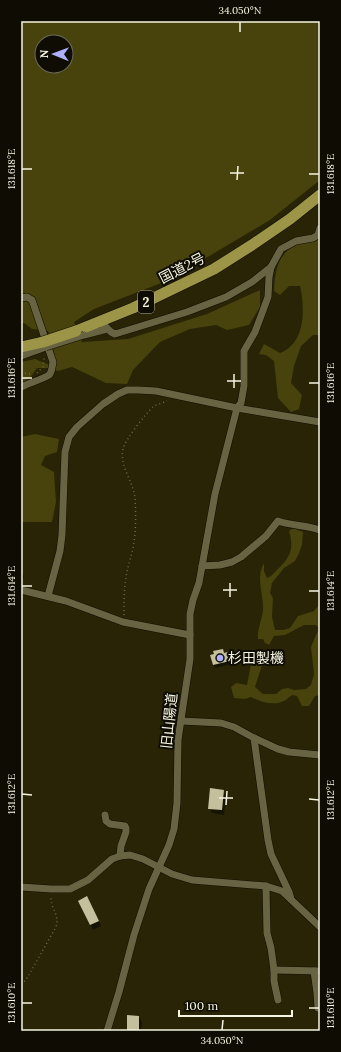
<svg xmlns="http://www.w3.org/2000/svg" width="341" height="1052" viewBox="0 0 341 1052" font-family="Lora,'Noto Sans JP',serif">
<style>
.green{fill:#48420c;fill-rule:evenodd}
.shadow{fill:#0007}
.building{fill:#c4c09d}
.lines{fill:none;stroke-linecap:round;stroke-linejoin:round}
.minor-casing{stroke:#100d00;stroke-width:8}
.trunk-casing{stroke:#100d00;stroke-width:12}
.path{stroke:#6b684d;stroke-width:1.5;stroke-dasharray:1 3;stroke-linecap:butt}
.minor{stroke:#676343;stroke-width:7}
.trunk{stroke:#9c9447;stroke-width:11}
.minor-bridge-casing{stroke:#100d00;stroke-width:8;stroke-linecap:butt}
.trunk-bridge-casing{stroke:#100d00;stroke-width:12;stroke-linecap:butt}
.minor-bridge{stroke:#676343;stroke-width:7}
.trunk-bridge{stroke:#9c9447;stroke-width:11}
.ticks{fill:none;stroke:#f6f5e2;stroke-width:1.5}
.poi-dot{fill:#adaffb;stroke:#0f0d03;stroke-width:1.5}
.labels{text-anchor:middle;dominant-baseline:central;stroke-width:4;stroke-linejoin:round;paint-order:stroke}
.shield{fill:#0f0d03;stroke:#b1af9f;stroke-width:1}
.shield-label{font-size:13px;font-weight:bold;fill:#f6f5e2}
.street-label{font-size:14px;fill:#f6f5e2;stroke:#0f0d03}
.poi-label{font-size:14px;fill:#f6f5e2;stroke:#0f0d03;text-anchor:start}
.neatline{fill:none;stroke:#f6f5e2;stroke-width:1.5}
.ticks-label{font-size:10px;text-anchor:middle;fill:#f6f5e2}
</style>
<rect width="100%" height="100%" fill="#282405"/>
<!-- green -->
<g class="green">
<path d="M 21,21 L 320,21 L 320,180 L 270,220 L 169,280 L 94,309 L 74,322 L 82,342 L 128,339 L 207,314 L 260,290 L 260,307 L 249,325 L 227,330 L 216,325 L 190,329 L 160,342 L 133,370 L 127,384 L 106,383 L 72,367 L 58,371 L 48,368 L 37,368 L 30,378 L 21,384 L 21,362 L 35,359 L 47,364 L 55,363 L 54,352 L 48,331 L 32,329 L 24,323 L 21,323 ZM 42,42 L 66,42 L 66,66 L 42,66 Z"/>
<path d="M 320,239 L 320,335 L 313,335 L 301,346 L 294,366 L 291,383 L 302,395 L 299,409 L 291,412 L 278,398 L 274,361 L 266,355 L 259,354 L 264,344 L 280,353 C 306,343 305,308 300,286 L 289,286 L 280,295 L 274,291 C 275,272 277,252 299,244 C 306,242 311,243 320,239 Z"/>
<path d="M 35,434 L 59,439 L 57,452 L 45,456 L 41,465 L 54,472 L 56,502 L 52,522 L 21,522 L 21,437 Z"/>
<path d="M 293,528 L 303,532 L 302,545 L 299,553 L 295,561 L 284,568 L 272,583 L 270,593 L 273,598 L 272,617 L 275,630 L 283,630 L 290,628 L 298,616 L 314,611 L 320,604 L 320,695 L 315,696 L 309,706 L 302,706 L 297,696 L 292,695 C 290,696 287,700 284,701 C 274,706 260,702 251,697 L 245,699 L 234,698 L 231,687 L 236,683 L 247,685 L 251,664 L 256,661 L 262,665 L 255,687 L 263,694 L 276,694 L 282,689 L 288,688 L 294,690 L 306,689 L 311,685 L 314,674 L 311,647 L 319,628 L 316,625 L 304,625 L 285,635 L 274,636 L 269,645 L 265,643 L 263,639 L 258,639 C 257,629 262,620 263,610 C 264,594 255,579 264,563 L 264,571 L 267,578 L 271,576 C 286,561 296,554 289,531 Z"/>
</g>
<!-- shadow -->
<g class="shadow">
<path d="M 21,573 L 24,576 L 21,586 Z"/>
<path d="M 224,654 L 229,657 L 231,664 L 215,668 L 211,656 Z"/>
<path d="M 223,791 L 226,796 L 224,815 L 212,813 L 209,808 Z"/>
<path d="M 79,901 L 89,902 L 101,926 L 93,930 Z"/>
<path d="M 139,1017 L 142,1022 L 141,1031 L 128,1031 Z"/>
</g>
<!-- building -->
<g class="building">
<path d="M 223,649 L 224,653 L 228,652 L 230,661 L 213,665 L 210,655 L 214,654 L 213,651 Z"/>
<path d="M 210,788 L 224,790 L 222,810 L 208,809 Z"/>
<path d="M 87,896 L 99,921 L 90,925 L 78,901 Z"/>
<path d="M 127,1015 L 139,1016 L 139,1031 L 127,1031 Z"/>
</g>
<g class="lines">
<!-- minor casing -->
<g class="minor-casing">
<g id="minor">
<path d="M 21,298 L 27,297 L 32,300 L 53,362 C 52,367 52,372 49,375 C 45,378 27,384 21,387"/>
<path d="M 101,322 L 111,332 L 115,334 L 187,312 L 226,297 L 252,282 L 271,267"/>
<path d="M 84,335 L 107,329"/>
<path d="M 21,356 L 46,347"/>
<path d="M 202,566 L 220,565 L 232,562 L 241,557 L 266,536 L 278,521 C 292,526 306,525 320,530"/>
<path d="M 21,590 L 66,601 L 123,622 L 190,635"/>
<path d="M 48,596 L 60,551 L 62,535 L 65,452 L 69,437 L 77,427 L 103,404 L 118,394 L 127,390 L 138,390 L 156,391 L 237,408 L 320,422"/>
<path d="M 181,721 L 221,723 L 234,727 L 254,738 L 278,749 L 289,752 L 320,755"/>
<path d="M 254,738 L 268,840 L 271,854 L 289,892 L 291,899"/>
<path d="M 105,815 L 106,821 L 110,824 L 125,826 L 126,828 L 126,832 L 121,846 L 120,856"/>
<path d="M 266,886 L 267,933 L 271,948 L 274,970 L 274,981 L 278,1000"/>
<path d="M 21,887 L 51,889 L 70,889 L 88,880 L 112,859 L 120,856 L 130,855 L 143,859 L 172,874 L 192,880 L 266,886 L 282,891 L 320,927"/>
<path d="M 274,970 L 320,971"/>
<path d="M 314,971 L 317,993 L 318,1008"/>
<path d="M 107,1031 L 119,992 L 134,935 L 149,889 L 169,845 L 174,829 L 177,803 L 178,740 L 190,659 L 190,614 L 193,600 L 199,583 L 215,494 L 237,408 L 241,403 L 244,386 L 244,351 L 255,332 L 268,297 L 269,277 L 271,267 L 281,249 L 296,241 L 313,238 L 318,235 L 320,228"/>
</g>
</g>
<!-- trunk casing -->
<g class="trunk-casing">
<g id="trunk">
<path d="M 76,331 L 133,308 L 214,269 L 252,245 L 290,219 L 320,195"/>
<path d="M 21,347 L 43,342"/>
</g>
</g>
<!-- path -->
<g class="path">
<path d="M 21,373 L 33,374"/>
<path d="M 37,373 L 43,367 L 44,358"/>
<path d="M 124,615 C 124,602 124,590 126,578 C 127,568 131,558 133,548 C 136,532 136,515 135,499 C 134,482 119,466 123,449 C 125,440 146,413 153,407 C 157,404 163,403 167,401"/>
<path d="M 21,984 L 26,980 L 56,927 C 60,914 50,909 51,896"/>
</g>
<!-- minor -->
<use href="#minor" class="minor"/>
<!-- trunk -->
<use href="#trunk" class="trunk"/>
<!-- minor-bridge casing -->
<g class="minor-bridge-casing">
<path id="minor-bridge" d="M 46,347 L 84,335"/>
</g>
<!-- trunk-bridge casing -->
<g class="trunk-bridge-casing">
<path id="trunk-bridge" d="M 43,342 L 76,331"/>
</g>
<!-- minor-bridge -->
<use href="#minor-bridge" class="minor-bridge"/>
<!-- trunk-bridge -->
<use href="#trunk-bridge" class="trunk-bridge"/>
</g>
<!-- ticks -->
<path class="ticks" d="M 240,32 L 240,22M 22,169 L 32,169M 230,173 L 244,173M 309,174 L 319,174M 237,180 L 238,166M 22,378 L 32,378M 227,381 L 241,381M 309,383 L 319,383M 234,388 L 234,374M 22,586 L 32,586M 223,590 L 237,590M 309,591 L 319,591M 230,597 L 230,583M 22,794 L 32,795M 219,798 L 233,798M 309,799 L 319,800M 226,805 L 227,791M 22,1003 L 32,1003M 309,1008 L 319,1008M 222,1030 L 223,1020"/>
<!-- markers -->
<circle class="poi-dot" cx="220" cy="658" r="4"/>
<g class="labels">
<!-- shield labels -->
<rect class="shield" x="138" y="291" width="16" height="22" rx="3"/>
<g class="shield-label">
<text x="146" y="302">2</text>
</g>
<!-- street labels -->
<g class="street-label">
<text transform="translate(182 268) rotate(-27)">国道2号</text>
<text transform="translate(169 721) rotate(-84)">旧山陽道</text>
</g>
<!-- poi labels -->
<g class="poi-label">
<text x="228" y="658">杉田製機</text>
</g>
</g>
<!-- border -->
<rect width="341" height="1052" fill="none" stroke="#0f0d03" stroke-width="44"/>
<!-- north arrow -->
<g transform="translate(54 54) rotate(271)"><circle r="19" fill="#0f0d03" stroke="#6b6a5c"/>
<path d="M0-3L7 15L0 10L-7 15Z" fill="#adaffb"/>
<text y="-6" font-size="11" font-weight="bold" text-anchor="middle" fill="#f6f5e2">N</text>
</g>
<!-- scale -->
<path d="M179 1010v6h113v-6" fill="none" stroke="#f6f5e2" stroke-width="2"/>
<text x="185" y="1010" font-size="12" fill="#f6f5e2" stroke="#0f0d03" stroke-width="3" paint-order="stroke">100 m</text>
<rect x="22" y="22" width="297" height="1008" class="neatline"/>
<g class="ticks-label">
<text x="240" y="14">34.050°N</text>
<text transform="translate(11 169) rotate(-90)" y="4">131.618°E</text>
<text transform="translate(330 174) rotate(-90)" y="4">131.618°E</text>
<text transform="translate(11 378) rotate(-90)" y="4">131.616°E</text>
<text transform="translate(330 383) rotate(-90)" y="4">131.616°E</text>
<text transform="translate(11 586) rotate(-90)" y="4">131.614°E</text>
<text transform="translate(330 591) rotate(-90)" y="4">131.614°E</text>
<text transform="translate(11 794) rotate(-90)" y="4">131.612°E</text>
<text transform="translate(330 800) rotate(-90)" y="4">131.612°E</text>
<text transform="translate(11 1003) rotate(-90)" y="4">131.610°E</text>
<text transform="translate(330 1008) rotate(-90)" y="4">131.610°E</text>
<text x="222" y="1044">34.050°N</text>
</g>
</svg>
